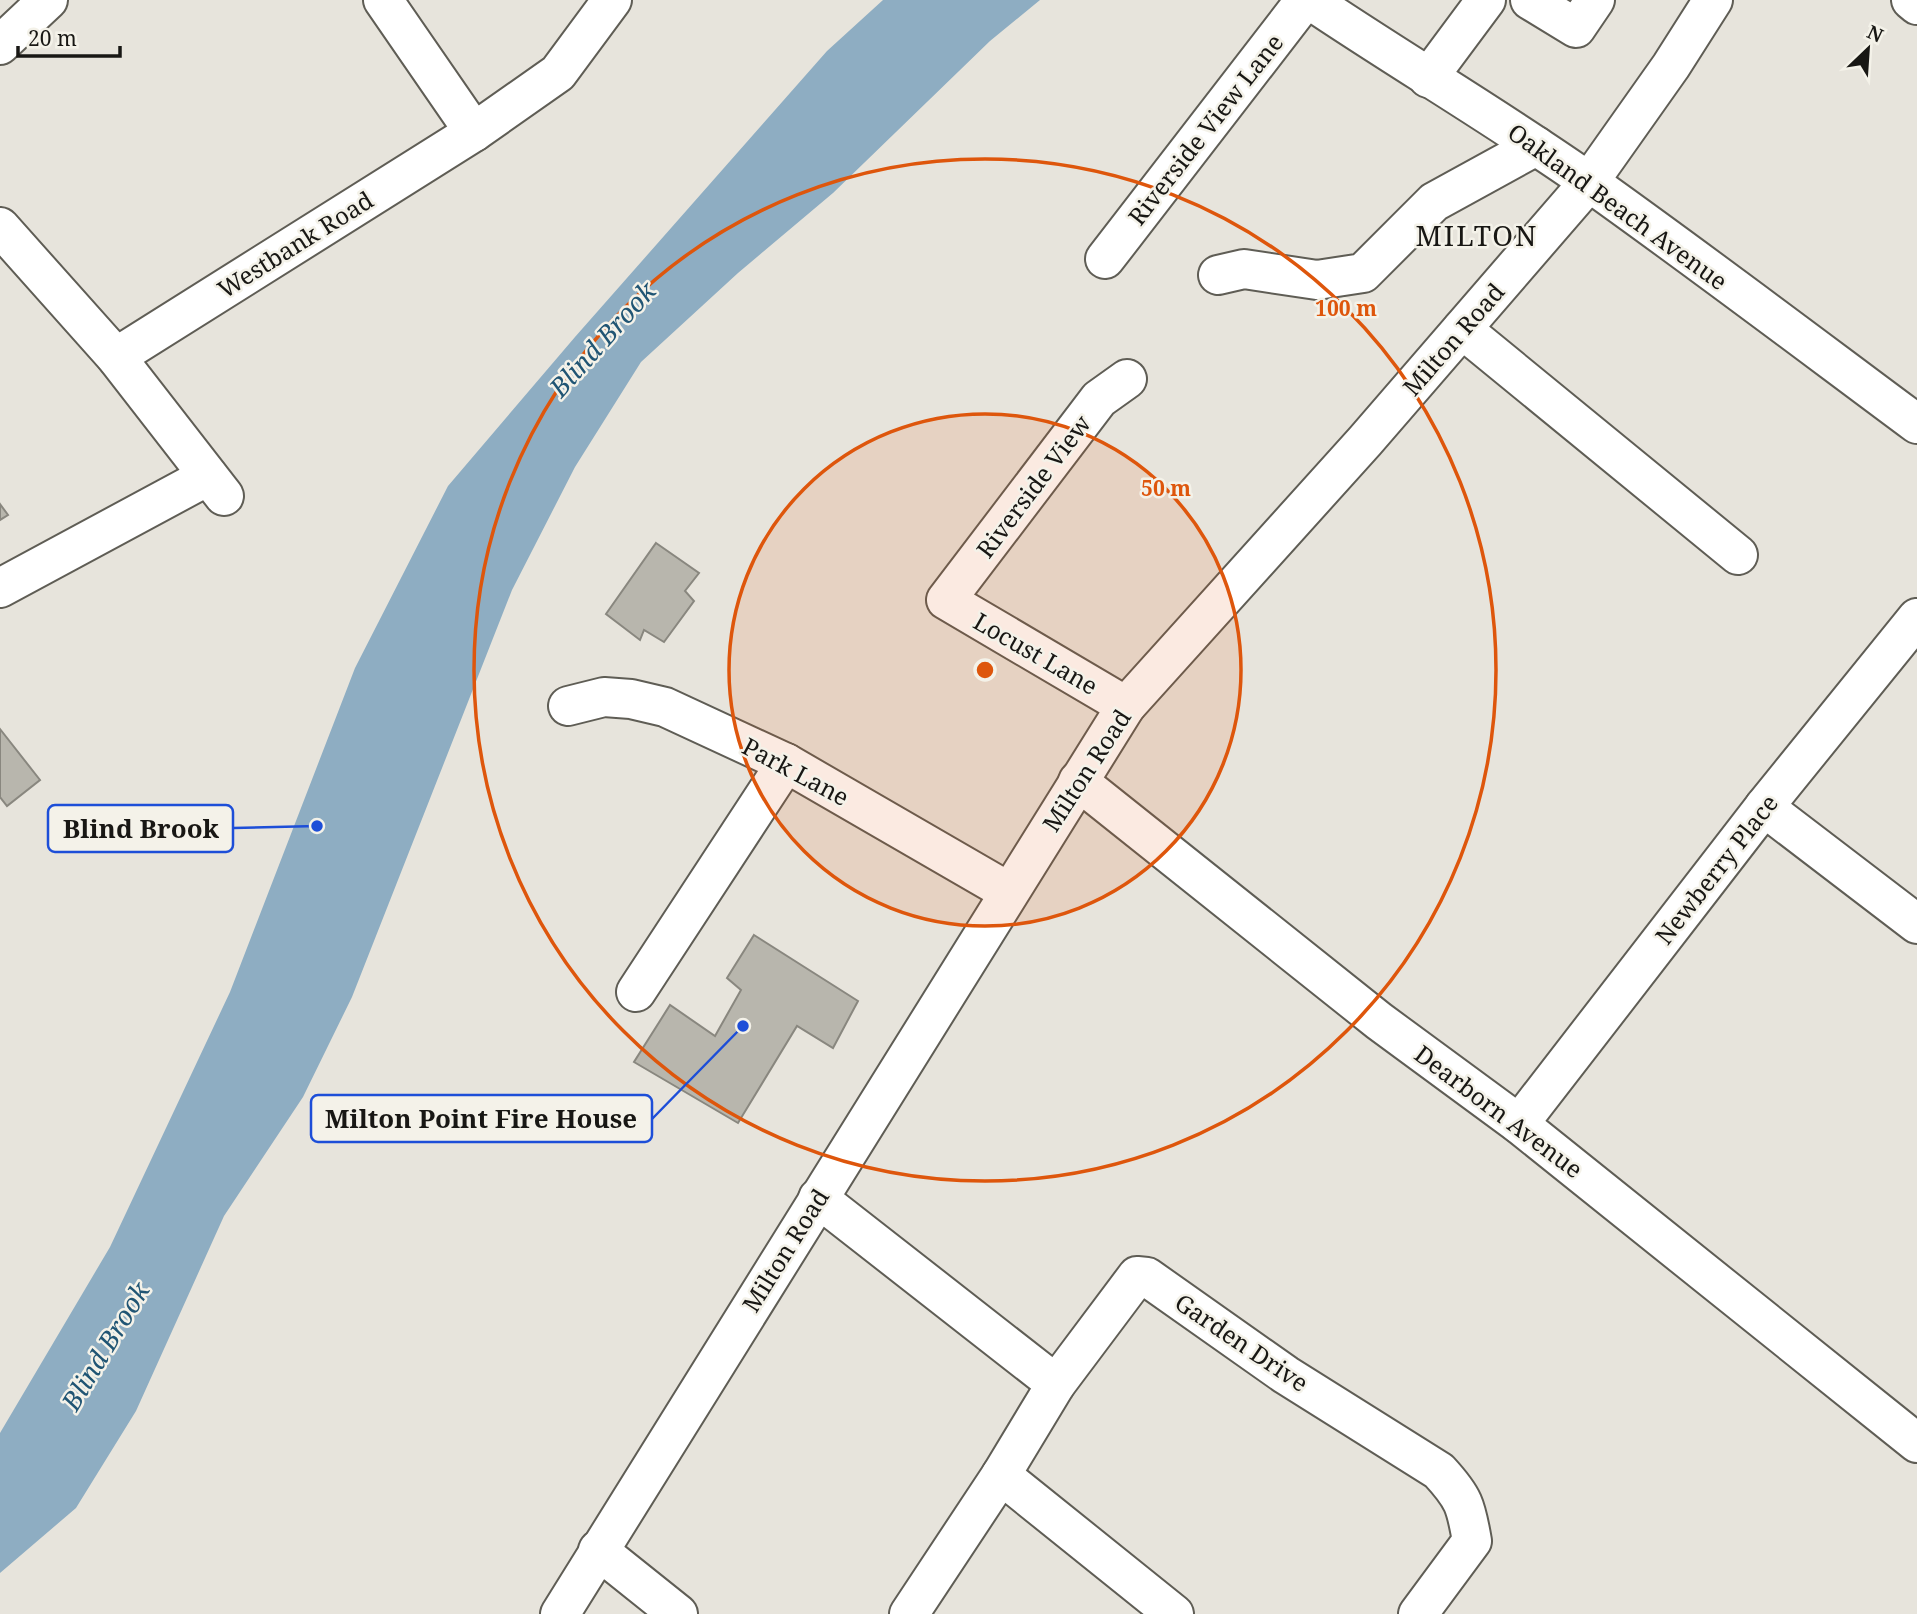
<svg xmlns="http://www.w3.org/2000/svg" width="1917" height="1614" viewBox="0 0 1917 1614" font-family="'Noto Serif',serif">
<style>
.water{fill:#8eadc2}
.building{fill:#b8b6ad;stroke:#89877f;stroke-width:2}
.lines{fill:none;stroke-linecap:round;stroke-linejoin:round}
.minor-casing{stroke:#5f5d55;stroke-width:42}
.minor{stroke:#fff;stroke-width:38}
.ring{fill:none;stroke:#de560c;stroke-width:3.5}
.labels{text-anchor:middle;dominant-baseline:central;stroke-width:5;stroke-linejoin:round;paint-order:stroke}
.street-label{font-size:24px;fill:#181714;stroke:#f4f2e9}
.water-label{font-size:26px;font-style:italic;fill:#205574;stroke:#f4f2e9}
.quarter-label{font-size:28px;letter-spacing:2px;fill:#181714;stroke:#f4f2e9}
.centre{fill:#de560c;stroke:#f4f2e9;stroke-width:3.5}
.ring-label{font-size:21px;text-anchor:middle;font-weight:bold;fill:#de560c;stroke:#f4f2e9;stroke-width:5;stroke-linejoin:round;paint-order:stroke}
.leader{fill:none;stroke:#1d4ed8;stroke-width:2.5}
.callout-dot{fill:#1d4ed8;stroke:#f4f2e9;stroke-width:2.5}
.callout{fill:#f4f2e9;stroke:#1d4ed8;stroke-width:2.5}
.callout-label{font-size:26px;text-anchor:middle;font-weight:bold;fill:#181714}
</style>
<rect width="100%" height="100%" fill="#e7e4dc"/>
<!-- water -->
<path class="water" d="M 883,0 L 1040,0 L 990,41 L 833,193 L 738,273 L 641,362 L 575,467 L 512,590 L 352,997 L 303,1097 L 224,1216 L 136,1411 L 76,1508 L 0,1573 L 0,1433 L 110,1247 L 230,992 L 355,668 L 448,486 L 575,337 L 827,51 Z"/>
<!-- building -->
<g class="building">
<path d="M 0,504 L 8,515 L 0,520 Z"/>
<path d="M 656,543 L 699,573 L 685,591 L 694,601 L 664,642 L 644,630 L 640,640 L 606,614 Z"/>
<path d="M 0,729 L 40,780 L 7,806 L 0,797 Z"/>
<path d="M 754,935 L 858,1001 L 833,1048 L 797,1026 L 738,1123 L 634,1062 L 670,1005 L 715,1036 L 741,990 L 727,978 Z"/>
</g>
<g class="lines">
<!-- minor casing -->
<g class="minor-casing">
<g id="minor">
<path d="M 383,0 L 474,132"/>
<path d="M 1310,0 C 1402,62 1498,118 1589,182 C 1700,261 1808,343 1917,424"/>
<path d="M 1530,0 L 1576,28 L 1595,0"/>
<path d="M 1911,0 L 1917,5"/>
<path d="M 0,45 L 48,0"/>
<path d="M 1428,78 L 1486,0"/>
<path d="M 0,227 L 116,357 L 224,496"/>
<path d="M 1105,259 L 1305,0"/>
<path d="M 1218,275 L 1244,269 L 1317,280 L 1363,273 L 1434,202 L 1536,146"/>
<path d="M 1462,329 L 1738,555"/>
<path d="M 116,357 L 474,132 L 558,73 L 612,0"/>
<path d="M 0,588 L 208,476"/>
<path d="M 568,706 L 604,697 L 631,699 L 665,707 L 786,763 L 1009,892"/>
<path d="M 1126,706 L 946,600 L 1099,399 L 1127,379"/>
<path d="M 1078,781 L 1379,1021 L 1519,1124 L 1917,1443"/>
<path d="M 1764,807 L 1917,924"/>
<path d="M 636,992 L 786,763"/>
<path d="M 1519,1124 L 1764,807 L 1917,618"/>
<path d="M 818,1198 L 1056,1384"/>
<path d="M 1001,1475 L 1174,1614"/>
<path d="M 598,1550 L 678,1614"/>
<path d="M 560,1614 L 1126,706 L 1365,441 L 1589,182 L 1671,66 L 1713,0"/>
<path d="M 909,1614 L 1001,1475 L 1056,1384 L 1137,1276 L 1147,1277 L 1286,1375 L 1439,1471 C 1464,1498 1466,1506 1472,1541 L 1418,1614"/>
</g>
</g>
<!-- minor -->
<use href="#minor" class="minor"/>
</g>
<!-- distance rings -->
<circle cx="985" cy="670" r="256" fill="#de560c" fill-opacity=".12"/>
<g class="ring">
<circle cx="985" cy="670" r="256"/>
<circle cx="985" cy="670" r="511"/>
</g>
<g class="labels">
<!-- street labels -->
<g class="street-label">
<text transform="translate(1205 129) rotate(-52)">Riverside View Lane</text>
<text transform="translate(1618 206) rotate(36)">Oakland Beach Avenue</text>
<text transform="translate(295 244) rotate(-32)">Westbank Road</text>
<text transform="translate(1453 339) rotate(-49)">Milton Road</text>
<text transform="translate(1033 486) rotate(-53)">Riverside View</text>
<text transform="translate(1036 653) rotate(30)">Locust Lane</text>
<text transform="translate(1086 770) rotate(-57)">Milton Road</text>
<text transform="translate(796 771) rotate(28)">Park Lane</text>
<text transform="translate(1716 869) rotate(-52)">Newberry Place</text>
<text transform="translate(1499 1111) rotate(37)">Dearborn Avenue</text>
<text transform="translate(785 1250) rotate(-58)">Milton Road</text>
<text transform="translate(1242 1342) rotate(34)">Garden Drive</text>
</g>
<!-- water labels -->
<g class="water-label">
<text transform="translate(602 339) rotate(-48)">Blind Brook</text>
<text transform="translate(105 1346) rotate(-59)">Blind Brook</text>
</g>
<!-- quarter labels -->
<g class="quarter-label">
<text x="1477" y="235">MILTON</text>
</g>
</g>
<circle cx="985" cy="670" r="10" class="centre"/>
<g class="ring-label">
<text x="1346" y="316">100 m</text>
<text x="1166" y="496">50 m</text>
</g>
<!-- callouts -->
<path class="leader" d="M317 826L233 828M743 1026L652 1119"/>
<g class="callout-dot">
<circle cx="317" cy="826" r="7"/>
<circle cx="743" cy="1026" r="7"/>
</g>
<g class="callout">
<rect x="48" y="805" width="185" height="47" rx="7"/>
<rect x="311" y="1095" width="341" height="47" rx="7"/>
</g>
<g class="callout-label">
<text x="141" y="838">Blind Brook</text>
<text x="481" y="1128">Milton Point Fire House</text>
</g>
<!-- north arrow -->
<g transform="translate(1868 49) rotate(25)" stroke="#f4f2e9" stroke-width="5" paint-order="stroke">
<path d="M0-5L12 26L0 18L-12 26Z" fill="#181714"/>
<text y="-10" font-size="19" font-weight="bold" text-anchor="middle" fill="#181714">N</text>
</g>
<!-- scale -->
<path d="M18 46v10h102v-10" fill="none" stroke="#181714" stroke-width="3.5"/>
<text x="28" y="46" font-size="21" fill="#181714" stroke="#f4f2e9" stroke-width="5" paint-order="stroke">20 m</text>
</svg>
